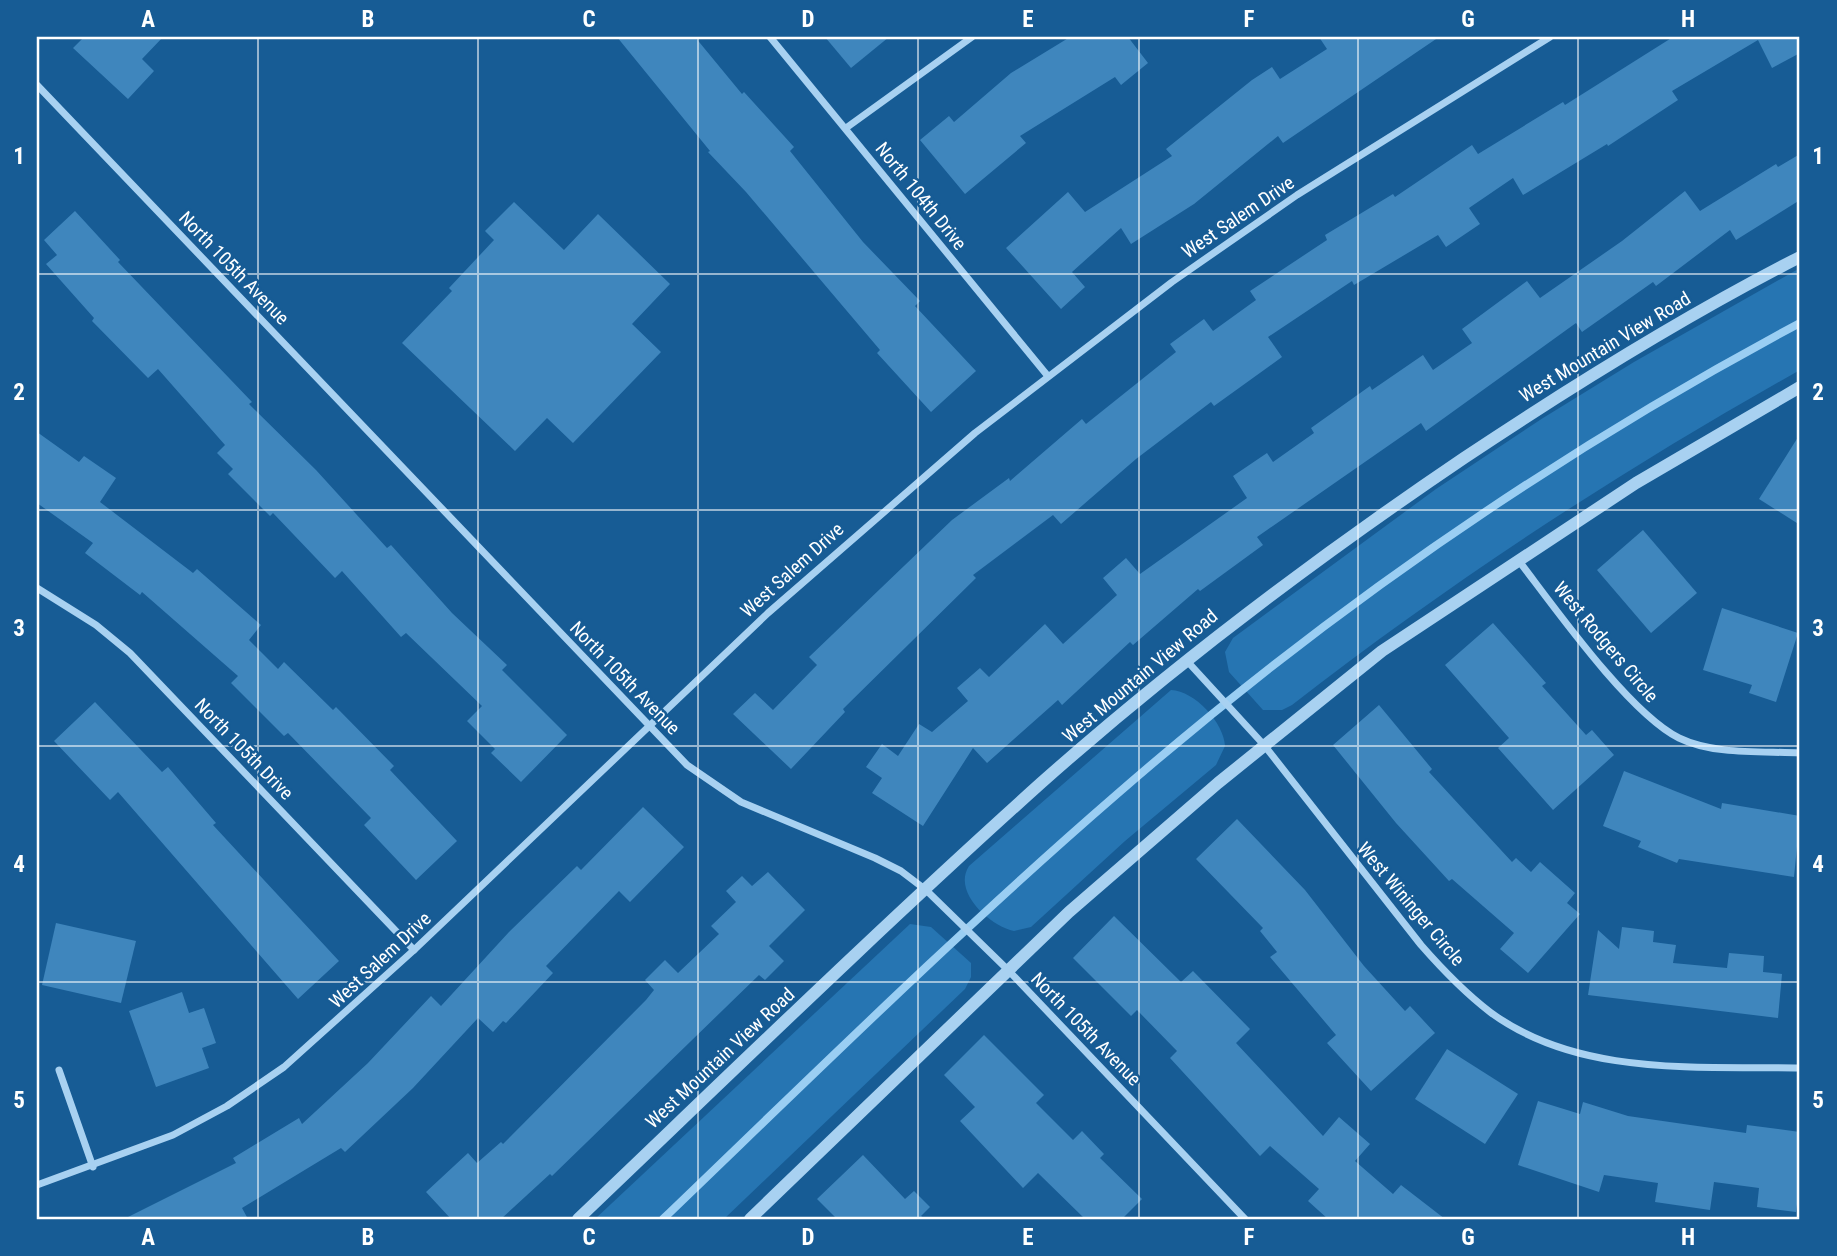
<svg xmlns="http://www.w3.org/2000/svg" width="1837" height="1256" viewBox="0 0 1837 1256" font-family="'Roboto Condensed',sans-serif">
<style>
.green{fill:#2675b2}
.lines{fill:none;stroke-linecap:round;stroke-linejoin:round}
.stream{stroke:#9acef3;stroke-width:8}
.building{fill:#3f86bd}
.minor{stroke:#a8d1f1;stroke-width:7}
.tertiary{stroke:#a8d1f1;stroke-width:12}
.grid{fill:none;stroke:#fff;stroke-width:2;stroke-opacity:0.55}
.labels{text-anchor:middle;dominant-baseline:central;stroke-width:5;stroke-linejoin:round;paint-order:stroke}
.street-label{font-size:19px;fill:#fff;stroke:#175c95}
.neatline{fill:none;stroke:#fff;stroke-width:2.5}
.grid-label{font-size:23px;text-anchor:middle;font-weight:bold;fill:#fff}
</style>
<rect width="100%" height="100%" fill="#175c95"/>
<!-- green -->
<g class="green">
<path d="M 1800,268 L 1800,370 C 1623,469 1453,580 1292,705 L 1282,710 L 1263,710 L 1229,672 L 1225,652 L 1233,638 L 1436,489 L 1543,418 L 1634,362 Z"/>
<path d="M 1171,690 C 1195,691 1224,723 1225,746 L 1216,765 L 1125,841 L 1031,927 L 1014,931 C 990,926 952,892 969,866 Z"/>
<path d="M 910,924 L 931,927 L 971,963 L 971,977 L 965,989 L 724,1219 L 595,1219 Z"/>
</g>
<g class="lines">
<!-- stream -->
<path class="stream" d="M 663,1219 C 812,1076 960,930 1116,795 C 1325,613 1556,453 1800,323"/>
</g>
<!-- building -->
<g class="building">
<path d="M 84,37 L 163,37 L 142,59 L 154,71 L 128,99 L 73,48 Z"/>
<path d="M 617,37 L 695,37 L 742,94 L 744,92 L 794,147 L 790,151 L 863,242 L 920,301 L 915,306 L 976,371 L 931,412 L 877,353 L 880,350 L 746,192 L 708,152 L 710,151 Z"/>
<path d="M 825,37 L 889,37 L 851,68 Z"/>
<path d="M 1070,37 L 1128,37 L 1148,63 L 1121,85 L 1115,77 L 1020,136 L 1026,143 L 965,194 L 920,140 L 949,116 L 954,122 L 1011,73 Z"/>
<path d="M 1319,37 L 1439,37 L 1283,143 L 1278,136 L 1194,204 L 1131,244 L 1121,228 L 1072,272 L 1085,287 L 1061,309 L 1006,248 L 1068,192 L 1085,212 L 1172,156 L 1166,149 L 1252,80 L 1272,67 L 1280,79 L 1327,49 Z"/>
<path d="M 1673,37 L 1800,37 L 1800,53 L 1772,68 L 1758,40 L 1672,91 L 1678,100 L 1608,146 L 1607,144 L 1523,195 L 1513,178 L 1469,208 L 1480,224 L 1446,247 L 1438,235 L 1354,285 L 1352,281 L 1268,337 L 1282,357 L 1214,406 L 1211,402 L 1136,459 L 1061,524 L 1053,515 L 973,575 L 976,578 L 843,709 L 845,712 L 791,769 L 733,714 L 755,693 L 773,710 L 817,665 L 809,657 L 952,520 L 1009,478 L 1010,481 L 1082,419 L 1086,424 L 1176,352 L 1170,344 L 1204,319 L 1213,331 L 1256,300 L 1250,291 L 1327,240 L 1325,235 L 1393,194 L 1395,197 L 1472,145 L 1478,154 L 1563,102 L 1565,105 Z"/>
<path d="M 1800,154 L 1800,200 L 1736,240 L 1730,230 L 1656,286 L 1653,282 L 1582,332 L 1576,323 L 1426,431 L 1421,423 L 1257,537 L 1263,545 L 1200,591 L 1198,589 L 1133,645 L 1130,642 L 1062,705 L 1058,700 L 987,763 L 973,748 L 923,826 L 872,793 L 882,778 L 866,767 L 882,744 L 898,756 L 919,724 L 932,732 L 968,701 L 957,688 L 980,668 L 989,677 L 1045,624 L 1063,644 L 1117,595 L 1103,578 L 1126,558 L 1140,574 L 1247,498 L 1233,476 L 1267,453 L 1273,462 L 1314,433 L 1311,428 L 1370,386 L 1372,390 L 1423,355 L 1433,370 L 1472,343 L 1462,329 L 1527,281 L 1540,298 L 1622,241 L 1685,191 L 1700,211 L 1776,164 L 1778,167 Z"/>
<path d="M 514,202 L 564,250 L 598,214 L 670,284 L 632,324 L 661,352 L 573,443 L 547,418 L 515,451 L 402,343 L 452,291 L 449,288 L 494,240 L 485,231 Z"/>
<path d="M 75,211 L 120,260 L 118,262 L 252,402 L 249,404 L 316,470 L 387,548 L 391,545 L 452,613 L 507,665 L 502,670 L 567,735 L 521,782 L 491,753 L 495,749 L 467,721 L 482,706 L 406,633 L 401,637 L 342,571 L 335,578 L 273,513 L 270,516 L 228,474 L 233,469 L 217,453 L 225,445 L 158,369 L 148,378 L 92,321 L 94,318 L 46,264 L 57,255 L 44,240 Z"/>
<path d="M 37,432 L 79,462 L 84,456 L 116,478 L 100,502 L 193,573 L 197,569 L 261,625 L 249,640 L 278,669 L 284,662 L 333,710 L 336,707 L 394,766 L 390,770 L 457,841 L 416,880 L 364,825 L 371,818 L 288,733 L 284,736 L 231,683 L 238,676 L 142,592 L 140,595 L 85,553 L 93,543 L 37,503 Z"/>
<path d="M 1800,434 L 1800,525 L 1759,499 Z"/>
<path d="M 1643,530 L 1697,593 L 1651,633 L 1597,570 Z"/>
<path d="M 1722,608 L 1798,633 L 1776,702 L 1749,693 L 1752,685 L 1703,670 Z"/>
<path d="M 1493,623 L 1546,683 L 1542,686 L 1586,735 L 1592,730 L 1614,755 L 1553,810 L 1498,748 L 1509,738 L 1445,665 Z"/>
<path d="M 95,702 L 162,772 L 168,767 L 216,823 L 213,825 L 339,961 L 298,999 L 118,792 L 110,800 L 54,741 Z"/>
<path d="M 1379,705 L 1432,769 L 1429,772 L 1512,862 L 1516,858 L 1531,872 L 1540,862 L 1575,893 L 1567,903 L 1580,914 L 1528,973 L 1500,949 L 1514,933 L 1452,879 L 1449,881 L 1396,823 L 1333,745 Z"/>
<path d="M 1624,771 L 1721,809 L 1722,803 L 1800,816 L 1794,877 L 1679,859 L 1677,863 L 1638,847 L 1641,841 L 1603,826 Z"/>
<path d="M 643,807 L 684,847 L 630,902 L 619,891 L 546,966 L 553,973 L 506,1023 L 503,1021 L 493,1032 L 478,1018 L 413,1088 L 345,1152 L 341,1148 L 242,1208 L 248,1219 L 124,1219 L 236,1163 L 233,1158 L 299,1118 L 302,1124 L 368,1063 L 431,996 L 441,1006 L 509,932 L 577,866 L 581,870 Z"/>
<path d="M 1237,819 L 1305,890 L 1364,966 L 1405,1011 L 1410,1006 L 1435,1033 L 1371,1091 L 1327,1043 L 1336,1035 L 1270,957 L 1277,952 L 1260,931 L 1263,928 L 1196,859 Z"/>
<path d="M 768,872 L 805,910 L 769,946 L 784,961 L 765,980 L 759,975 L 552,1176 L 550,1174 L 501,1219 L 451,1219 L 426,1192 L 468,1153 L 477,1163 L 501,1142 L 503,1144 L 646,1000 L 654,990 L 645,980 L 665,960 L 678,973 L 719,934 L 711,926 L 736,902 L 726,891 L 742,876 L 752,886 Z"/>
<path d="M 1114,916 L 1181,982 L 1193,971 L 1250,1029 L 1236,1043 L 1323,1136 L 1339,1117 L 1370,1144 L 1355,1161 L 1393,1194 L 1401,1185 L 1445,1219 L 1328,1219 L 1308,1201 L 1319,1189 L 1270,1146 L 1260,1156 L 1170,1058 L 1177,1051 L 1137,1010 L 1131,1016 L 1073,958 Z"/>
<path d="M 56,923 L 136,941 L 121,1003 L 42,985 Z"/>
<path d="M 1622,927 L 1654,931 L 1653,942 L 1676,945 L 1673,963 L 1727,968 L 1729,953 L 1764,956 L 1763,972 L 1782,974 L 1778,1018 L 1588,995 L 1598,930 L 1619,949 Z"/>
<path d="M 182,992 L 189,1013 L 204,1008 L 216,1043 L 202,1048 L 209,1068 L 156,1087 L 129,1011 Z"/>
<path d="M 984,1035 L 1044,1095 L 1036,1103 L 1073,1140 L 1082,1131 L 1104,1154 L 1100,1158 L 1142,1199 L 1122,1219 L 1085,1219 L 1038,1173 L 1023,1188 L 960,1121 L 975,1107 L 944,1075 Z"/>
<path d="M 1447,1049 L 1518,1094 L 1485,1144 L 1415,1099 Z"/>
<path d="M 1538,1101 L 1580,1114 L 1583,1102 L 1628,1116 L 1746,1133 L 1747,1125 L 1800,1132 L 1800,1180 L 1796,1212 L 1757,1207 L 1759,1188 L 1714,1182 L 1710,1210 L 1655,1202 L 1658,1183 L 1604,1175 L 1599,1192 L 1518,1165 Z"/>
<path d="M 863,1155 L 905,1199 L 914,1191 L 930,1207 L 921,1216 L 925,1219 L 837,1219 L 817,1199 Z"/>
</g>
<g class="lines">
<!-- minor -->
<g class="minor">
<path d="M 770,37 L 1047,375"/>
<path d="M 37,85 L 687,765 L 741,802 L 875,858 L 901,871 L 926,890 L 1008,970 L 1245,1219"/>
<path d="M 846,128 L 972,37"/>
<path d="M 1519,561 C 1555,608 1629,713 1679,738 C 1714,755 1762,751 1800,753"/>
<path d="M 37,588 L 96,625 L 130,653 L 414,950"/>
<path d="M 1187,661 L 1264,745 L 1421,945 C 1442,969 1464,992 1490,1012 C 1578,1077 1696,1066 1800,1068"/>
<path d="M 59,1070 L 93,1167"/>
<path d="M 37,1185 L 173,1135 L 227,1106 L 284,1067 L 414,950 L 768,613 L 975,433 L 1172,282 L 1297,195 L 1550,37"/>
</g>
<!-- tertiary -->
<g class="tertiary">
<path d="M 578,1219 C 731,1073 883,925 1041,783 C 1174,665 1316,558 1464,458 C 1572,386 1684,316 1800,257"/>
<path d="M 750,1219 L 1069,912 L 1218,783 L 1382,651 L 1636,483 L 1800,387"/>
</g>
</g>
<!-- grid -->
<path class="grid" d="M 258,37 L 258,1219M 478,37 L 478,1219M 698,37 L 698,1219M 918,37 L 918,1219M 1139,37 L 1139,1219M 1358,37 L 1358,1219M 1578,37 L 1578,1219M 37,274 L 1800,274M 37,510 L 1800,510M 37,746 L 1800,746M 37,982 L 1800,982"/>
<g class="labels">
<!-- street labels -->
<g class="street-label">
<text transform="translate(921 196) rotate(51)">North 104th Drive</text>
<text transform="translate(1238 217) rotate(-34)">West Salem Drive</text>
<text transform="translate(234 268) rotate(46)">North 105th Avenue</text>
<text transform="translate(1605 347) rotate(-31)">West Mountain View Road</text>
<text transform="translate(792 570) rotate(-42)">West Salem Drive</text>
<text transform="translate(1606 642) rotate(50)">West Rodgers Circle</text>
<text transform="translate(1140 676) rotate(-40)">West Mountain View Road</text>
<text transform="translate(625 678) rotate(46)">North 105th Avenue</text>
<text transform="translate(244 749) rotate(46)">North 105th Drive</text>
<text transform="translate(1411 904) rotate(50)">West Wininger Circle</text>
<text transform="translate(380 960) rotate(-43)">West Salem Drive</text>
<text transform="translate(1086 1029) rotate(46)">North 105th Avenue</text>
<text transform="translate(720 1058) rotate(-43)">West Mountain View Road</text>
</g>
</g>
<!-- border -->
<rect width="1837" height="1256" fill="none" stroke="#175c95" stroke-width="77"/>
<rect x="38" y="38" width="1760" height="1180" class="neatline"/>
<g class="grid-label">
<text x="148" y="27">A</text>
<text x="368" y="27">B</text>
<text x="589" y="27">C</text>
<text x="808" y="27">D</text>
<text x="1028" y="27">E</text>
<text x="1249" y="27">F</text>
<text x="1468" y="27">G</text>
<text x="1688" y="27">H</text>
<text x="19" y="164">1</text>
<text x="1818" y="164">1</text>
<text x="19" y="400">2</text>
<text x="1818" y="400">2</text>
<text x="19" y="636">3</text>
<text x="1818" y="636">3</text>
<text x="19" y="872">4</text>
<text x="1818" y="872">4</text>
<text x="19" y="1108">5</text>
<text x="1818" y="1108">5</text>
<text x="148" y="1245">A</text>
<text x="368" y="1245">B</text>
<text x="589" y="1245">C</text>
<text x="808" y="1245">D</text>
<text x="1028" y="1245">E</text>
<text x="1249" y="1245">F</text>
<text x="1468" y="1245">G</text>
<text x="1688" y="1245">H</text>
</g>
</svg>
